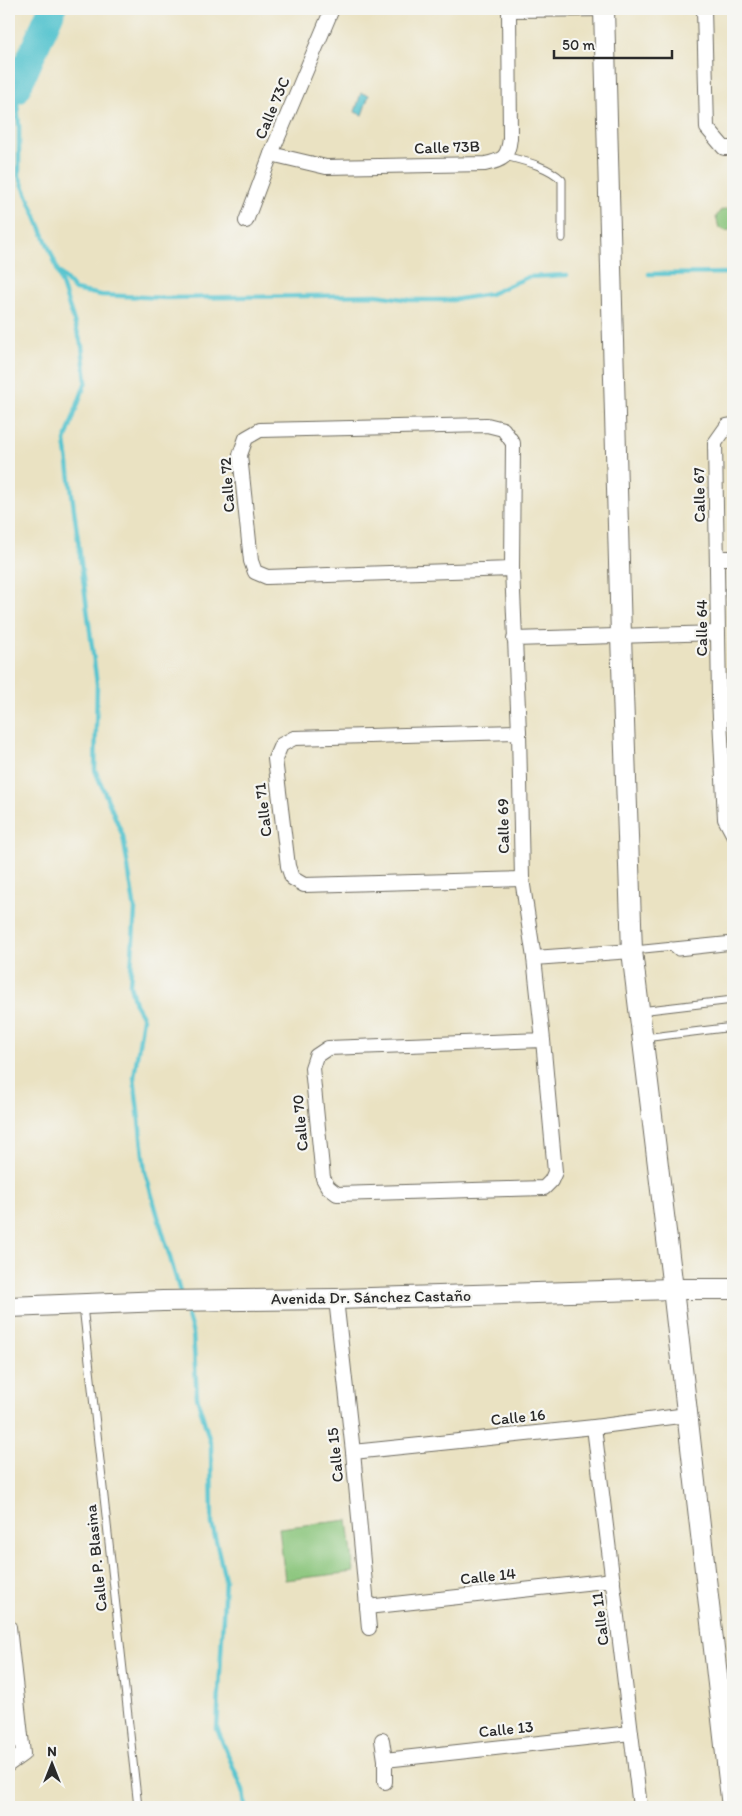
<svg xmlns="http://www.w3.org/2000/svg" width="742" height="1816" viewBox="0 0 742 1816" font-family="Itim,sans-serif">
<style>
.green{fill:#88c479;stroke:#5a7852}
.water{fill:#57c4cf;stroke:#41787d}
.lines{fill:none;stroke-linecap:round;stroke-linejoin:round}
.stream{stroke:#57c4cf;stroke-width:4.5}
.river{stroke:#57c4cf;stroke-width:28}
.lane-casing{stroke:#6e6b60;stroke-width:9}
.street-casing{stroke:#6e6b60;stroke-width:16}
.secondary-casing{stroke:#6e6b60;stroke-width:22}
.lane{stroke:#fff;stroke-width:7}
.street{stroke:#fff;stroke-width:14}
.secondary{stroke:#fff;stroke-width:20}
.labels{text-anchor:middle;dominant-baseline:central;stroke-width:4.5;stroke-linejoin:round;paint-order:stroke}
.street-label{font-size:16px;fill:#2b2b2b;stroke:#f6f6f2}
</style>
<rect width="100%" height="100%" fill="#f6f6f2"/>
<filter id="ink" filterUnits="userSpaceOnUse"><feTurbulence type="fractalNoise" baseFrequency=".02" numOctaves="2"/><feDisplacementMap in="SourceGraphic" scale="10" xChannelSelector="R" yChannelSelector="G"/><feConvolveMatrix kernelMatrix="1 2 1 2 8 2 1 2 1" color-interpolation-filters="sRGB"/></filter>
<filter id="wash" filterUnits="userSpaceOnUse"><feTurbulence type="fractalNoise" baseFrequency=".0096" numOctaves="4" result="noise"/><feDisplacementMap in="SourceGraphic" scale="20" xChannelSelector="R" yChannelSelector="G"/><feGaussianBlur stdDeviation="1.12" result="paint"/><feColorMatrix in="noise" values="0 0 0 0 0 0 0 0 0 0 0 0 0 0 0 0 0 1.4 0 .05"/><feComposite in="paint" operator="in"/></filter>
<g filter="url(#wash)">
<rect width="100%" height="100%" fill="#eae2c2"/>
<!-- green -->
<g class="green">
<path d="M 727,208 L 733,211 L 733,229 L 726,231 L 719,228 L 716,217 L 720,211 Z"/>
<path d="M 348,1520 L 354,1572 L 285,1580 L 279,1528 Z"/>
</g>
<!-- water -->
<path class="water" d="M 361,93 L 369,95 L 362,115 L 355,112 Z"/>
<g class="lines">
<!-- stream -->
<g class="stream">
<path d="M 16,90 L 19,127 L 19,176 L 54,260 L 82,346 L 86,381 L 65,441 L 97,684 L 95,770 L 123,836 L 132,892 L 135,910 L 130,985 L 135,1004 L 143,1018 L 134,1077 L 145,1172 L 181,1295"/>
<path d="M 9,108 L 16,91"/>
<path d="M 59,272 L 75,290 L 101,295 L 165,298 L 377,295 L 410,300 L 453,300 L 490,294 L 528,277 L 567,275"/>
<path d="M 649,274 L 733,273"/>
<path d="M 185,1307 L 193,1334 L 197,1397 L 211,1445 L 212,1524 L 225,1579 L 217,1729 L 243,1790 L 245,1807"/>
</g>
<!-- river -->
<path class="river" d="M 16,90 L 52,9"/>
</g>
</g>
<g filter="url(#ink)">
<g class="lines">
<!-- lane casing -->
<g class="lane-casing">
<g id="lane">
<path d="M 505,156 C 524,161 548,166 562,180 L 562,238"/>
<path d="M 671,946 L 678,952 L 733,946"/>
<path d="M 634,950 L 733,940"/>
<path d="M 640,1011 L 733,1000"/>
<path d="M 644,1038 L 733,1027"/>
<path d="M 83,1306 L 138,1807"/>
</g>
</g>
<!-- street casing -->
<g class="street-casing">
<g id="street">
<path d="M 704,9 L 707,128 L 724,148 L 733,148"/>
<path d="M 509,10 L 608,9"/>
<path d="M 271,154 L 326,167 L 485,164 C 503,160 508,158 510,138 L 509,9"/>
<path d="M 246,221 L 271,154 L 332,9"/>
<path d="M 733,425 L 727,426 L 715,443 L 719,698 L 725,819 L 733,834"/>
<path d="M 718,558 L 733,558"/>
<path d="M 512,569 L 267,577 L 255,572 L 251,561 L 240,455 L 246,438 L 260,430 L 487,425 L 503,429 L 513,443 L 512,569 L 519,732 L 522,879 L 534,958 L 543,1040 L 555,1172 L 551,1181 L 544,1188 L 337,1194 L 328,1187 L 323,1178 L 312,1068 L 316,1056 L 328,1048 L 543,1040"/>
<path d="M 514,639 L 718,633"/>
<path d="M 719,698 L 733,698"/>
<path d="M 519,732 L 294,738 L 281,745 L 275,759 L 288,866 L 292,878 L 304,885 L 522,879"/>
<path d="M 534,958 L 632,951"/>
<path d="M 336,1299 L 353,1452 L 369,1628"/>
<path d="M 594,1427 L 640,1807"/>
<path d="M 353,1452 L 594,1427 L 687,1415"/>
<path d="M 367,1607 L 613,1580"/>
<path d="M 9,1627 L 23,1754 L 9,1764"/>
<path d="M 382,1740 L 385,1760 L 385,1782"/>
<path d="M 385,1760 L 631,1733"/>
</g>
</g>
<!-- secondary casing -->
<g class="secondary-casing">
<g id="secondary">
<path d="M 604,9 L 621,636 L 632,951 L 673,1289 L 732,1807"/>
<path d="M 9,1307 L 163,1301 L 336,1299 L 673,1289 L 733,1289"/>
</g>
</g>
<!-- lane -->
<use href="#lane" class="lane"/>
<!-- street -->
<use href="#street" class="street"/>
<!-- secondary -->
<use href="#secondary" class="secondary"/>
</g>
</g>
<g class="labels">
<!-- street labels -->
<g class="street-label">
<text transform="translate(272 108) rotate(-67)">Calle 73C</text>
<text transform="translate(447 147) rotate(-2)">Calle 73B</text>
<text transform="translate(227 485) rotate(-94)">Calle 72</text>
<text transform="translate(699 495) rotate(-91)">Calle 67</text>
<text transform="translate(701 628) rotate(-90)">Calle 64</text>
<text transform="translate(263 810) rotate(-97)">Calle 71</text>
<text transform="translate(503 826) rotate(-91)">Calle 69</text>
<text transform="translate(300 1123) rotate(-95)">Calle 70</text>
<text transform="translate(371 1297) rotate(-1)">Avenida Dr. Sánchez Castaño</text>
<text transform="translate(518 1417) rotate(-6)">Calle 16</text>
<text transform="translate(335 1455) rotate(-96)">Calle 15</text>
<text transform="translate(96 1558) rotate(-96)">Calle P. Blasina</text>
<text transform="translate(488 1576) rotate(-6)">Calle 14</text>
<text transform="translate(600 1619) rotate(-97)">Calle 11</text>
<text transform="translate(506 1729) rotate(-6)">Calle 13</text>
</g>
</g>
<!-- margin -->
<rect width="742" height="1816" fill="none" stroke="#f6f6f2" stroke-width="30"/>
<!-- north arrow -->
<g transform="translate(52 1764)" stroke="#f6f6f2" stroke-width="4" paint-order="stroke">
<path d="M0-4L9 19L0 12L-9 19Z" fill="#2b2b2b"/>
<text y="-8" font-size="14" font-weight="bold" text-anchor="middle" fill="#2b2b2b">N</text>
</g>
<!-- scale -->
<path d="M554 50v8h118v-8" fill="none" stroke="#2b2b2b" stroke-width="2.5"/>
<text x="562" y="50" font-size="15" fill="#2b2b2b" stroke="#f6f6f2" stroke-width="4" paint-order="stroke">50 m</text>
</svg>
